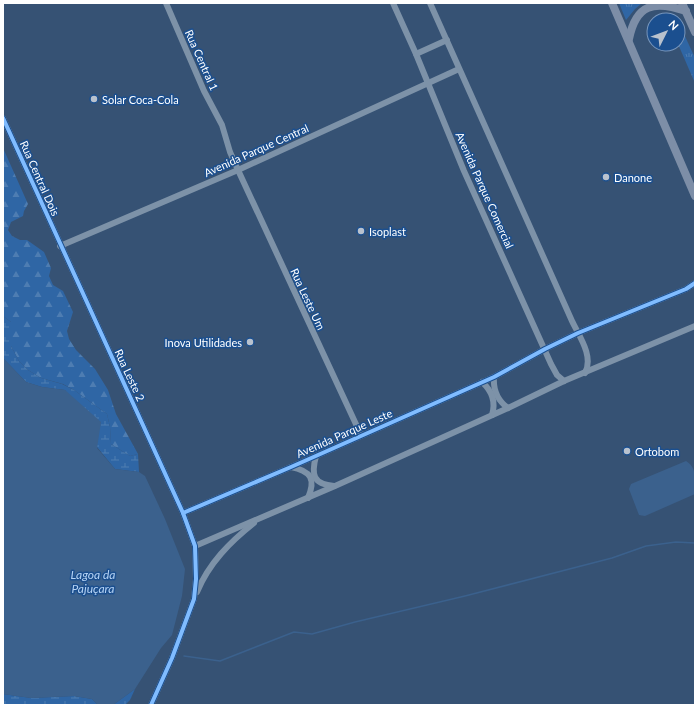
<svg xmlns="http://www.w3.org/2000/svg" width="698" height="708" viewBox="0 0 698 708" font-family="Lato,sans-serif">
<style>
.grass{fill:url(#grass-tufts)}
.forest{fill:url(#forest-firs)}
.wetland{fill:url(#wetland-marsh)}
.water{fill:#3b618d}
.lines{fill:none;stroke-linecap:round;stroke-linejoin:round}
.stream{stroke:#3b618d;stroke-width:1.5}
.minor{stroke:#7d92a8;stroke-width:6}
.major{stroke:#7d8ea7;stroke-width:8}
.cycleway-casing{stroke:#1b4f8f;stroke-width:6}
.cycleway{stroke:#80bcff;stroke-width:4}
.poi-dot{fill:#b9c2ce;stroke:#1b4f8f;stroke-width:1.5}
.labels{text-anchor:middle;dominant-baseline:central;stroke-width:3;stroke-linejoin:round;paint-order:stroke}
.street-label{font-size:11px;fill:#fff;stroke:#1b4f8f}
.poi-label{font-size:11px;fill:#fff;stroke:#1b4f8f;text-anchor:start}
.water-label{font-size:12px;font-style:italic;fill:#b5d3f5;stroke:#1b4f8f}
</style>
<defs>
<pattern id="grass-tufts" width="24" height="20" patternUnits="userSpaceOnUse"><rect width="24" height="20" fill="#2f66a5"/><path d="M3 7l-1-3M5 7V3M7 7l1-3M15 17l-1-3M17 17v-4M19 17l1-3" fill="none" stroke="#4e7db2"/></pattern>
<pattern id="forest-firs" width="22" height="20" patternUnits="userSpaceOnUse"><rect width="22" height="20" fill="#2f66a5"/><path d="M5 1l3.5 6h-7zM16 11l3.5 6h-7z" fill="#4e7db2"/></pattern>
<pattern id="wetland-marsh" width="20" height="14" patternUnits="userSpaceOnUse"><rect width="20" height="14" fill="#2f66a5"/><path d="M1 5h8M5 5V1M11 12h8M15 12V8" fill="none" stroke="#4e7db2"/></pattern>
</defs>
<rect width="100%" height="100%" fill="#365274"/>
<!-- grass -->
<g class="grass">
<path d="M 619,3 L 642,3 L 635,9 L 626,20 Z"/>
<path d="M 678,21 L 695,58 L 695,83 L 678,44 Z"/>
</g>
<!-- forest -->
<path class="forest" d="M 3,148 L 28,204 L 24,211 L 23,216 L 11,222 L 8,230 L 12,236 L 20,240 L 27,240 L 44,252 L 51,268 L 49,276 L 53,285 L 63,291 L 73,312 L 67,331 L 69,339 L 76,350 L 95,369 L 108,390 L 116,414 L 138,454 L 130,456 L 111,444 L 110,427 L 107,414 L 74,390 L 63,384 L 41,378 L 28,370 L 19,361 L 11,346 L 11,322 L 3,316 Z"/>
<!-- wetland -->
<g class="wetland">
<path d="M 3,316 L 11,322 L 11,346 L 19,361 L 28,370 L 41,378 L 62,384 L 74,390 L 107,414 L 110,427 L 111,444 L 130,456 L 138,454 L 139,472 L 115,469 L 97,447 L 65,390 L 42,387 L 26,382 L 3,358 Z"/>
<path d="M 135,689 L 130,700 L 125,705 L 113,705 Z"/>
<path d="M 3,694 L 31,698 L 74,696 L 92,699 L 98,705 L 3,705 Z"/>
</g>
<!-- water -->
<g class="water">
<path d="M 3,358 L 26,382 L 42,387 L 65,390 L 101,422 L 97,448 L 115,469 L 139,472 L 145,476 L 165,519 L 185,569 L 182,596 L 172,635 L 161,648 L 135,689 L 113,705 L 98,705 L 92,699 L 74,696 L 31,698 L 3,694 Z"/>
<path d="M 686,461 C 698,468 695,482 695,494 L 645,516 L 639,515 L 629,489 L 631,484 Z"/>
</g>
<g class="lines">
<!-- stream -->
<path class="stream" d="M 184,656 L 220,661 L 294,632 L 312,634 L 355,622 L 465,596 L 612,558 L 646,546 L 676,542 L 695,543"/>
<!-- minor -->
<g class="minor">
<path d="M 166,3 L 204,91 L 222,125 L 230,152 L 238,170 L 361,435"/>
<path d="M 393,3 L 416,54 L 464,171 L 551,364 L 557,375 L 564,381"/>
<path d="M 430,3 L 572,321 C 579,336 594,356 585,373"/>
<path d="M 416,54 L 447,40"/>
<path d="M 3,118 L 183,513 L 195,546 L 196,579 L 194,599 L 172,658 L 151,705"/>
<path d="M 60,246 L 238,170 L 459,69"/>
<path d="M 494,377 C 493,390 497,400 508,408"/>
<path d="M 482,382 C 492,391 496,402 492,415"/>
<path d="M 316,456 C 311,475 313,484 334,486"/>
<path d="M 291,467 C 311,471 316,479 308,498"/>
<path d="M 183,513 L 291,467 L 494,377 L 545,349 L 578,333 L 686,289 L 695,283"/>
<path d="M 195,546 L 335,486 L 508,408 L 564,381 L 695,326"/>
<path d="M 197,592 C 209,563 230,542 254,523"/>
</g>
<!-- major -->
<g class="major">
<path d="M 612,3 L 695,196"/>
<path d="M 682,3 L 695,32"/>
<path d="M 629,39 C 636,4 654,0 686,11"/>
</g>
<!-- cycleway casing -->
<g class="cycleway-casing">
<g id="cycleway">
<path d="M 3,118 L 183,513 L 195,546 L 196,579 L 194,599 L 172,658 L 151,705"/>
<path d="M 183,513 L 291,467 L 494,377 L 545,349 L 578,333 L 686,289 L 695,283"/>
</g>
</g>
<!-- cycleway -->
<use href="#cycleway" class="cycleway"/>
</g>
<!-- markers -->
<g class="poi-dot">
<circle cx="94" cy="99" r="4"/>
<circle cx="606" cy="177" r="4"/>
<circle cx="361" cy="231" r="4"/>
<circle cx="250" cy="342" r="4"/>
<circle cx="627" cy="451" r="4"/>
</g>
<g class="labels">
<!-- street labels -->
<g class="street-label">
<text transform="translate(202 60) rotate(66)">Rua Central 1</text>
<text transform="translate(256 150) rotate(-24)">Avenida Parque Central</text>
<text transform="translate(40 178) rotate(66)">Rua Central Dois</text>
<text transform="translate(485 190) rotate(66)">Avenida Parque Comercial</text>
<text transform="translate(308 299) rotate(65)">Rua Leste Um</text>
<text transform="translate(130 375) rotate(65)">Rua Leste 2</text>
<text transform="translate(344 433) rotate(-24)">Avenida Parque Leste</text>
</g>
<!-- poi labels -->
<g class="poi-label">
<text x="102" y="99">Solar Coca-Cola</text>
<text x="614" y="177">Danone</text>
<text x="369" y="231">Isoplast</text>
<text x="242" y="342" text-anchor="end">Inova Utilidades</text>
<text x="635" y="451">Ortobom</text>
</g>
<!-- water labels -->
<g class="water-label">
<text x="93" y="574">Lagoa da<tspan x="93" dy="14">Pajuçara</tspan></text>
</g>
</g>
<!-- border -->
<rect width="698" height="708" fill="none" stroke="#ffffff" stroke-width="8"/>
<!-- north arrow -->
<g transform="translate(666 32) rotate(48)"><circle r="19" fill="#1b4f8f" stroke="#7695bc"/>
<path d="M0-3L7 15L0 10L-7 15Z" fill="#b9c2ce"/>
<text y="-6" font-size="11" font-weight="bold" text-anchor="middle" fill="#ffffff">N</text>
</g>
</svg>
